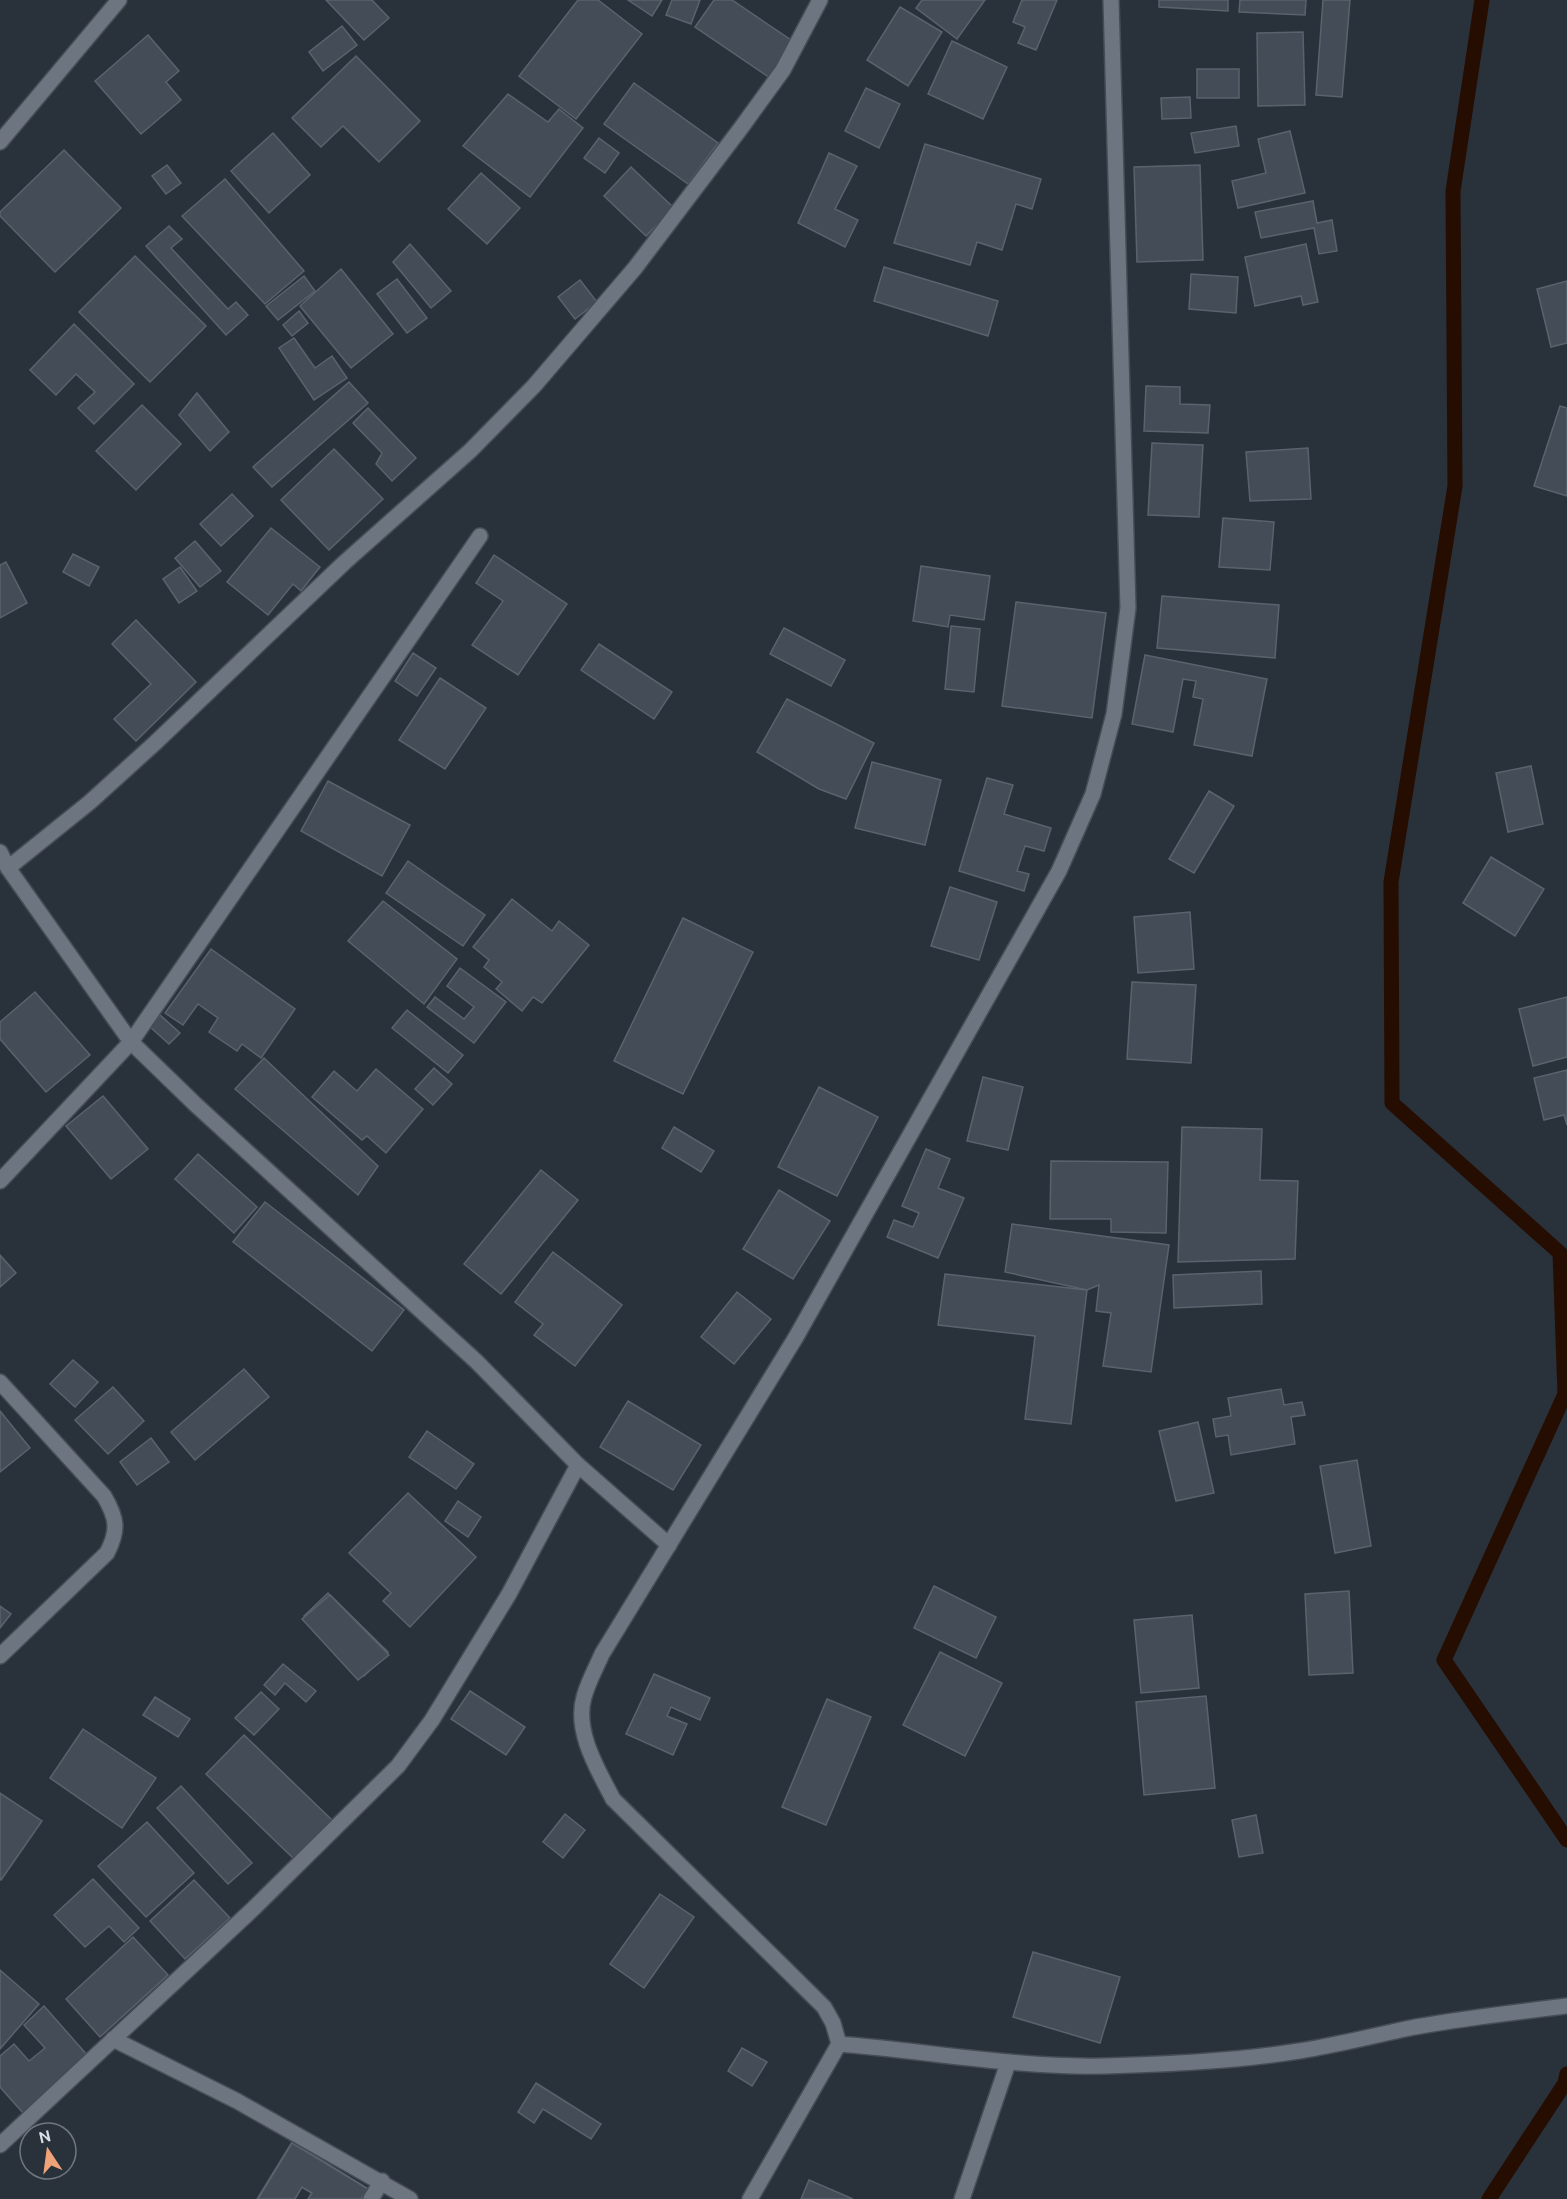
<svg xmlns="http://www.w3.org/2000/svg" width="1567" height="2199" viewBox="0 0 1567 2199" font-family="Ubuntu,sans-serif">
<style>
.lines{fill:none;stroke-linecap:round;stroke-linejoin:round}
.stream{stroke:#260d01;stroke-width:15}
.building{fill:#444d57;stroke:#5a636d;stroke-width:1.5}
.street-casing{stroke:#454c54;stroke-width:18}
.street{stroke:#6c7580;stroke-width:15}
</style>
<rect width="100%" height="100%" fill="#29313a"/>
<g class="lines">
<!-- stream -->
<g class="stream">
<path d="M 1482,0 L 1453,191 L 1455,486 L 1391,882 L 1392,1103 L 1560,1253 L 1565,1394 L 1444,1660 L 1567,1840"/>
<path d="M 1489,2199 L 1565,2083 L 1567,2074"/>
</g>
</g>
<!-- building -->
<g class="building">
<path d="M 326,0 L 372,0 L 389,18 L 364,40 Z"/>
<path d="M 578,0 L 598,0 L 642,34 L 576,119 L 519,76 Z"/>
<path d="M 628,0 L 662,0 L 652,16 Z"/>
<path d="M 672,0 L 700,0 L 691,24 L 666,15 Z"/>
<path d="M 714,0 L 732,0 L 794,42 L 770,78 L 695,27 Z"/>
<path d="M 922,0 L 985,0 L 957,39 L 916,8 Z"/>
<path d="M 1022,0 L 1057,0 L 1036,50 L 1018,43 L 1025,27 L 1013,22 Z"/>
<path d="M 1159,0 L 1228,0 L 1228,11 L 1159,7 Z"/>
<path d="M 1240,0 L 1306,0 L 1305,15 L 1239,12 Z"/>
<path d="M 1323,0 L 1350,0 L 1342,97 L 1316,95 Z"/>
<path d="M 900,7 L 942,32 L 908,86 L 867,60 Z"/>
<path d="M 342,26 L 357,45 L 323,71 L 309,52 Z"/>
<path d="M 1303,32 L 1305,105 L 1258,106 L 1257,33 Z"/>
<path d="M 148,35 L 179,71 L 166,82 L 181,100 L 141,134 L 95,81 Z"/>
<path d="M 952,41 L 1007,67 L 983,119 L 928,94 Z"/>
<path d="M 356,56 L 420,121 L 379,162 L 343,126 L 321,147 L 292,118 Z"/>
<rect x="1197" y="69" width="42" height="29"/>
<path d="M 634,83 L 718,143 L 688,184 L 604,124 Z"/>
<path d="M 866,88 L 900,104 L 879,148 L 845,131 Z"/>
<path d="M 508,94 L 548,122 L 559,109 L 583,128 L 530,197 L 463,146 Z"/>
<path d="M 1190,97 L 1191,118 L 1162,119 L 1161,98 Z"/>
<path d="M 1236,126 L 1239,146 L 1195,153 L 1191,133 Z"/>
<path d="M 1290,131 L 1305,193 L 1238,208 L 1232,181 L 1266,173 L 1258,139 Z"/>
<path d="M 273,133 L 310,175 L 269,213 L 231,171 Z"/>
<path d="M 599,138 L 619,153 L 605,173 L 584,158 Z"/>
<path d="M 925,144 L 1041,179 L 1032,209 L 1016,204 L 1002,250 L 977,242 L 970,265 L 894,243 Z"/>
<path d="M 64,150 L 121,208 L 55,272 L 0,216 L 0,212 Z"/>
<path d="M 829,153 L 857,166 L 835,209 L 858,220 L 845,247 L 798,223 Z"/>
<path d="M 167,165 L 181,183 L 166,194 L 152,176 Z"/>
<path d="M 1200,165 L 1203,260 L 1137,262 L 1134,167 Z"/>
<path d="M 631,167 L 674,208 L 646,236 L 604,196 Z"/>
<path d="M 481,173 L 520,208 L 487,244 L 448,209 Z"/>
<path d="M 225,179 L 304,271 L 265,304 L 182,216 Z"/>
<path d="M 1313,201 L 1317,223 L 1332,220 L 1337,251 L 1319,254 L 1314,228 L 1261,238 L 1255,212 Z"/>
<path d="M 169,226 L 182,239 L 171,248 L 228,309 L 236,302 L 248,315 L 226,335 L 146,246 Z"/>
<path d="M 410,244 L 451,291 L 431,308 L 393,262 Z"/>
<path d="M 1306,244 L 1318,302 L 1303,305 L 1301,296 L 1255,306 L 1245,257 Z"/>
<path d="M 135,256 L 206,326 L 150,382 L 79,312 Z"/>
<path d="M 884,267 L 998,301 L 988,336 L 874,301 Z"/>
<path d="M 341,269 L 393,334 L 351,368 L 300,306 Z"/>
<path d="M 1191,274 L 1238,277 L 1236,313 L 1189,309 Z"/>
<path d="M 304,276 L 315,291 L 278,320 L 266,306 Z"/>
<path d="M 397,279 L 427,318 L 407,333 L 377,294 Z"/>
<path d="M 580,280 L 597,302 L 575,319 L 558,297 Z"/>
<path d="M 1567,281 L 1567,343 L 1551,347 L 1537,289 Z"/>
<path d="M 299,311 L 308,323 L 292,336 L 283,325 Z"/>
<path d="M 74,324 L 134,384 L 94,424 L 78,408 L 95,392 L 76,374 L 56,395 L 30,370 Z"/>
<path d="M 294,338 L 315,368 L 332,356 L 347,378 L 314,400 L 279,348 Z"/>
<path d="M 349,382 L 368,403 L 272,487 L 253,467 Z"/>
<path d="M 1146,386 L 1180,387 L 1180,404 L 1210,405 L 1208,433 L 1144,431 Z"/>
<path d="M 197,393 L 229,432 L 210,451 L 179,415 Z"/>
<path d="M 142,405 L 181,444 L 136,490 L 96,451 Z"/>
<path d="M 1560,406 L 1567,408 L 1567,496 L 1534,486 Z"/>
<path d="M 368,408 L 416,458 L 392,481 L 376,464 L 382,453 L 353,423 Z"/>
<path d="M 1152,443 L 1203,445 L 1199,517 L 1148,515 Z"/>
<path d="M 1308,448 L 1311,499 L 1250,501 L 1246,452 Z"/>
<path d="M 334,449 L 383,499 L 329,550 L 281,500 Z"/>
<path d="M 232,494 L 253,516 L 221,546 L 200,524 Z"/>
<path d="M 1223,518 L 1274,522 L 1270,570 L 1219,567 Z"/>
<path d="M 271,528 L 320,567 L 301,591 L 293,584 L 268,615 L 227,582 Z"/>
<path d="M 195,541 L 221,571 L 200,587 L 175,558 Z"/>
<path d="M 73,554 L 99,567 L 89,586 L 63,572 Z"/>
<path d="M 494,555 L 567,604 L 518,675 L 472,645 L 503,601 L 476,583 Z"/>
<path d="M 6,562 L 27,603 L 0,618 L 0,565 Z"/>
<path d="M 921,566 L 990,576 L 984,620 L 950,615 L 948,627 L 913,621 Z"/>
<path d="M 180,567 L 197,591 L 179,603 L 163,579 Z"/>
<path d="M 1162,596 L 1279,605 L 1275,658 L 1157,648 Z"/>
<path d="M 1016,602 L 1106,613 L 1092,718 L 1002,706 Z"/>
<path d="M 136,620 L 196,682 L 136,741 L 114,719 L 151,684 L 112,644 Z"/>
<path d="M 951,626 L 980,629 L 974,692 L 945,689 Z"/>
<path d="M 784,628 L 845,660 L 831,686 L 770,654 Z"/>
<path d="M 599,644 L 672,692 L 654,719 L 581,670 Z"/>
<path d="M 413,653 L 436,668 L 417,696 L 395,681 Z"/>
<path d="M 1145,655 L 1267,679 L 1252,756 L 1194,745 L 1203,699 L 1193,697 L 1196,681 L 1183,679 L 1173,732 L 1132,724 Z"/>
<path d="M 440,678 L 486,708 L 445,769 L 399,740 Z"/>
<path d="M 787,699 L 874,743 L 846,799 L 819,789 L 757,752 Z"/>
<path d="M 872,762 L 941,780 L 925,845 L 855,828 Z"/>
<path d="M 1531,766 L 1543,824 L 1508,832 L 1496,773 Z"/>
<path d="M 987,778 L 1013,785 L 1004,814 L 1051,828 L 1044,851 L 1025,846 L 1017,871 L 1029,874 L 1024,891 L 959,871 Z"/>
<path d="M 328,781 L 410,825 L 382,876 L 301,831 Z"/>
<path d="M 1209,791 L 1234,806 L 1194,873 L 1169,859 Z"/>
<path d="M 1491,857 L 1544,889 L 1515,936 L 1463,903 Z"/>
<path d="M 408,861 L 485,915 L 463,946 L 386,893 Z"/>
<path d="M 950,887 L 997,902 L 979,960 L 931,946 Z"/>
<path d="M 512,899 L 552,931 L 559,921 L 589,945 L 542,1003 L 533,997 L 522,1011 L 496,989 L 502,982 L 484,967 L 489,960 L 473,947 Z"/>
<path d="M 383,901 L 457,959 L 424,1004 L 348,941 Z"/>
<path d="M 1190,912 L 1194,969 L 1138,973 L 1134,917 Z"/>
<path d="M 683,918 L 753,952 L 683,1094 L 614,1061 Z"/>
<path d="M 211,949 L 295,1009 L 261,1058 L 242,1044 L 237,1051 L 209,1032 L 218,1018 L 198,1004 L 183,1025 L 165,1013 Z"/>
<path d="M 460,968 L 506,1002 L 474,1043 L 427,1007 L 435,997 L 464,1019 L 474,1007 L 447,986 Z"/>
<path d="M 1132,982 L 1196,985 L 1191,1063 L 1127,1059 Z"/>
<path d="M 35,992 L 90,1055 L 46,1092 L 0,1039 L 0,1022 Z"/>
<path d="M 1567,997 L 1567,1057 L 1533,1066 L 1519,1009 Z"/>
<path d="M 407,1010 L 463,1055 L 448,1073 L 392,1028 Z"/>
<path d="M 160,1015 L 180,1033 L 169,1044 L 149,1026 Z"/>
<path d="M 264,1058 L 378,1166 L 358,1195 L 235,1089 Z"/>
<path d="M 434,1068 L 452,1084 L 433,1105 L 415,1089 Z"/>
<path d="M 376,1069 L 423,1109 L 386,1153 L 367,1136 L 362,1140 L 312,1097 L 334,1071 L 357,1091 Z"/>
<path d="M 1567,1070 L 1567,1125 L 1564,1115 L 1544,1120 L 1534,1078 Z"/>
<path d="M 983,1077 L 1023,1087 L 1008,1150 L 967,1141 Z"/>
<path d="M 819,1087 L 878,1117 L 837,1196 L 778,1167 Z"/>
<path d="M 103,1096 L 148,1149 L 111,1179 L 66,1126 Z"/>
<path d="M 674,1127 L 714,1151 L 701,1172 L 662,1148 Z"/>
<path d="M 1182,1127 L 1262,1129 L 1260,1180 L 1298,1181 L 1295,1259 L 1178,1262 Z"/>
<path d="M 926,1149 L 950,1159 L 938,1188 L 964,1198 L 938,1258 L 887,1237 L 894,1220 L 913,1227 L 919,1213 L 902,1206 Z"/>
<path d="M 198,1154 L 257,1207 L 234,1233 L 175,1179 Z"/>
<path d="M 1051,1161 L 1168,1162 L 1166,1233 L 1111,1232 L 1111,1219 L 1050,1219 Z"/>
<path d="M 541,1170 L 578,1200 L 501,1294 L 464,1264 Z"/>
<path d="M 779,1190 L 830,1221 L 793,1279 L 743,1249 Z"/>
<path d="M 265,1202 L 404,1310 L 372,1351 L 233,1242 Z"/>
<path d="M 1012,1224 L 1169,1245 L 1151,1372 L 1103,1366 L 1111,1313 L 1096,1311 L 1099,1285 L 1087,1290 L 1005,1272 Z"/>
<path d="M 553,1252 L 622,1305 L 575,1366 L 534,1335 L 543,1324 L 515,1302 Z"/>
<path d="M 0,1255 L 16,1273 L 0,1287 Z"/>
<path d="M 1261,1271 L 1262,1304 L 1174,1308 L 1173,1275 Z"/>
<path d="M 945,1274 L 1087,1290 L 1071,1424 L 1025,1419 L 1035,1336 L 938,1325 Z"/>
<path d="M 737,1292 L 771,1319 L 734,1364 L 701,1337 Z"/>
<path d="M 73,1360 L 98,1382 L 75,1407 L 50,1384 Z"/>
<path d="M 244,1369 L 269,1397 L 195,1460 L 171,1432 Z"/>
<path d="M 113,1387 L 144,1421 L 108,1454 L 75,1420 Z"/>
<path d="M 1281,1389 L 1284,1405 L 1302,1402 L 1305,1415 L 1291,1417 L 1295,1444 L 1231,1455 L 1228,1435 L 1216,1437 L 1213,1419 L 1231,1416 L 1228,1398 Z"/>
<path d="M 628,1401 L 701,1445 L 673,1490 L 600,1447 Z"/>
<path d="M 0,1411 L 30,1448 L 0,1472 Z"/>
<path d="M 1198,1422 L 1214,1493 L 1176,1501 L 1159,1431 Z"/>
<path d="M 427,1431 L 474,1464 L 456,1489 L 409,1457 Z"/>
<path d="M 151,1438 L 169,1462 L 137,1485 L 120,1462 Z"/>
<path d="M 1357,1460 L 1371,1546 L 1335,1553 L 1320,1466 Z"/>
<path d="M 408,1493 L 476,1557 L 410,1627 L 383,1601 L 391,1593 L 349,1553 Z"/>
<path d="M 458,1501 L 481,1517 L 468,1537 L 445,1521 Z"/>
<path d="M 934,1586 L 996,1617 L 976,1658 L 914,1628 Z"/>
<path d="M 1349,1591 L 1353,1673 L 1309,1675 L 1305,1594 Z"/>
<path d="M 328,1593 L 388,1652 L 364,1676 L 304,1616 Z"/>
<path d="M 330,1595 L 389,1655 L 358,1680 L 302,1619 Z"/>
<path d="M 0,1606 L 11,1614 L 0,1628 Z"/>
<path d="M 1192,1615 L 1199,1688 L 1141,1693 L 1134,1620 Z"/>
<path d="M 940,1652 L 1002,1683 L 965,1756 L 903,1725 Z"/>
<path d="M 283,1664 L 316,1691 L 306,1702 L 285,1683 L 275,1695 L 264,1685 Z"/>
<path d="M 654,1674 L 710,1698 L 700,1720 L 671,1707 L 667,1716 L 687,1724 L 673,1755 L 626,1734 Z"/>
<path d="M 470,1691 L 525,1727 L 506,1755 L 451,1719 Z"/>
<path d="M 261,1692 L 279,1709 L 254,1735 L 235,1718 Z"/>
<path d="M 1206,1696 L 1215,1788 L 1144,1795 L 1136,1702 Z"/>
<path d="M 155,1697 L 190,1719 L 178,1737 L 143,1715 Z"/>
<path d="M 827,1699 L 871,1717 L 826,1825 L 782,1807 Z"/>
<path d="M 83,1729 L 156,1778 L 122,1828 L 50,1778 Z"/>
<path d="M 244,1735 L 332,1820 L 294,1859 L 206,1774 Z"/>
<path d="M 181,1786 L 252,1863 L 228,1884 L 157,1808 Z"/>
<path d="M 0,1793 L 42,1821 L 1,1880 L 0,1879 Z"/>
<path d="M 565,1814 L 585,1830 L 563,1858 L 543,1842 Z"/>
<path d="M 1256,1815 L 1263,1853 L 1239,1857 L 1232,1820 Z"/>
<path d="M 147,1822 L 194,1873 L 146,1917 L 98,1866 Z"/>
<path d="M 93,1879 L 139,1928 L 124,1942 L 109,1926 L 85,1947 L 54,1915 Z"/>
<path d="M 194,1880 L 230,1918 L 185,1959 L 150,1921 Z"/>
<path d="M 660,1894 L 694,1917 L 644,1988 L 610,1964 Z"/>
<path d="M 133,1937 L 168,1975 L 100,2037 L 66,1999 Z"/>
<path d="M 1033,1952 L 1120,1977 L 1100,2043 L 1013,2017 Z"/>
<path d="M 0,1970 L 39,2004 L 0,2049 Z"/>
<path d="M 44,2006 L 88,2056 L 23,2113 L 0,2087 L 0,2056 L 14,2044 L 29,2061 L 45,2048 L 24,2025 Z"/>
<path d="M 742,2048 L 767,2062 L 752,2086 L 728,2071 Z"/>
<path d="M 536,2083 L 601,2124 L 591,2139 L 543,2109 L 534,2123 L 518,2112 Z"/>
<path d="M 292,2142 L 370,2190 L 364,2199 L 308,2199 L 312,2193 L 300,2186 L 292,2199 L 257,2199 Z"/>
<path d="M 292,2143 L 368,2189 L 361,2199 L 308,2199 L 312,2193 L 302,2187 L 295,2199 L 258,2199 Z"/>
<path d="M 809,2180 L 853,2199 L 801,2199 Z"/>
</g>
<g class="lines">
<!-- street casing -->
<g class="street-casing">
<g id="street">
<path d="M 0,142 L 119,0"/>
<path d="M 0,852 L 8,868 L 131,1042 L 196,1105 L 477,1362 L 578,1465 L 669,1545"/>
<path d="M 8,868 L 90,802 L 155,743 L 345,562 L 470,451 L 534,386 L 635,268 L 741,128 L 783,70 L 820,0"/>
<path d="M 0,1181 L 131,1042 L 480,536"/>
<path d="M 0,1382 L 104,1496 C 117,1518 119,1530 107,1553 L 0,1656"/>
<path d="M 113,2039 L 237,2101 L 410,2199"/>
<path d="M 839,2044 C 927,2051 1016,2068 1105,2066 C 1169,2064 1236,2061 1299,2051 C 1338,2045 1376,2035 1415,2027 C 1465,2018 1516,2012 1567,2006"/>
<path d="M 0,2145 L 254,1908 L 398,1766 L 432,1720 L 509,1594 L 578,1465"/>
<path d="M 371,2199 L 382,2181"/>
<path d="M 750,2199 L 839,2044 L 833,2023 L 824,2007 L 613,1799 C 598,1770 574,1731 584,1697 C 588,1682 596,1668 602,1654 L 796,1337 L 1059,871 L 1093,794 L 1114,714 L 1128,608 L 1111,0"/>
<path d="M 962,2199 L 1008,2063"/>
</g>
</g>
<!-- street -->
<use href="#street" class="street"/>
</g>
<!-- north arrow -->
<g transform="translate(48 2151) rotate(347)"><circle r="28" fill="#29313a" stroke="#70777e" stroke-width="1.5"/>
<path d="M0-4.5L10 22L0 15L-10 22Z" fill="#efa378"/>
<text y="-9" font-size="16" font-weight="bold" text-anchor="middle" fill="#dadfe5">N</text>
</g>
</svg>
